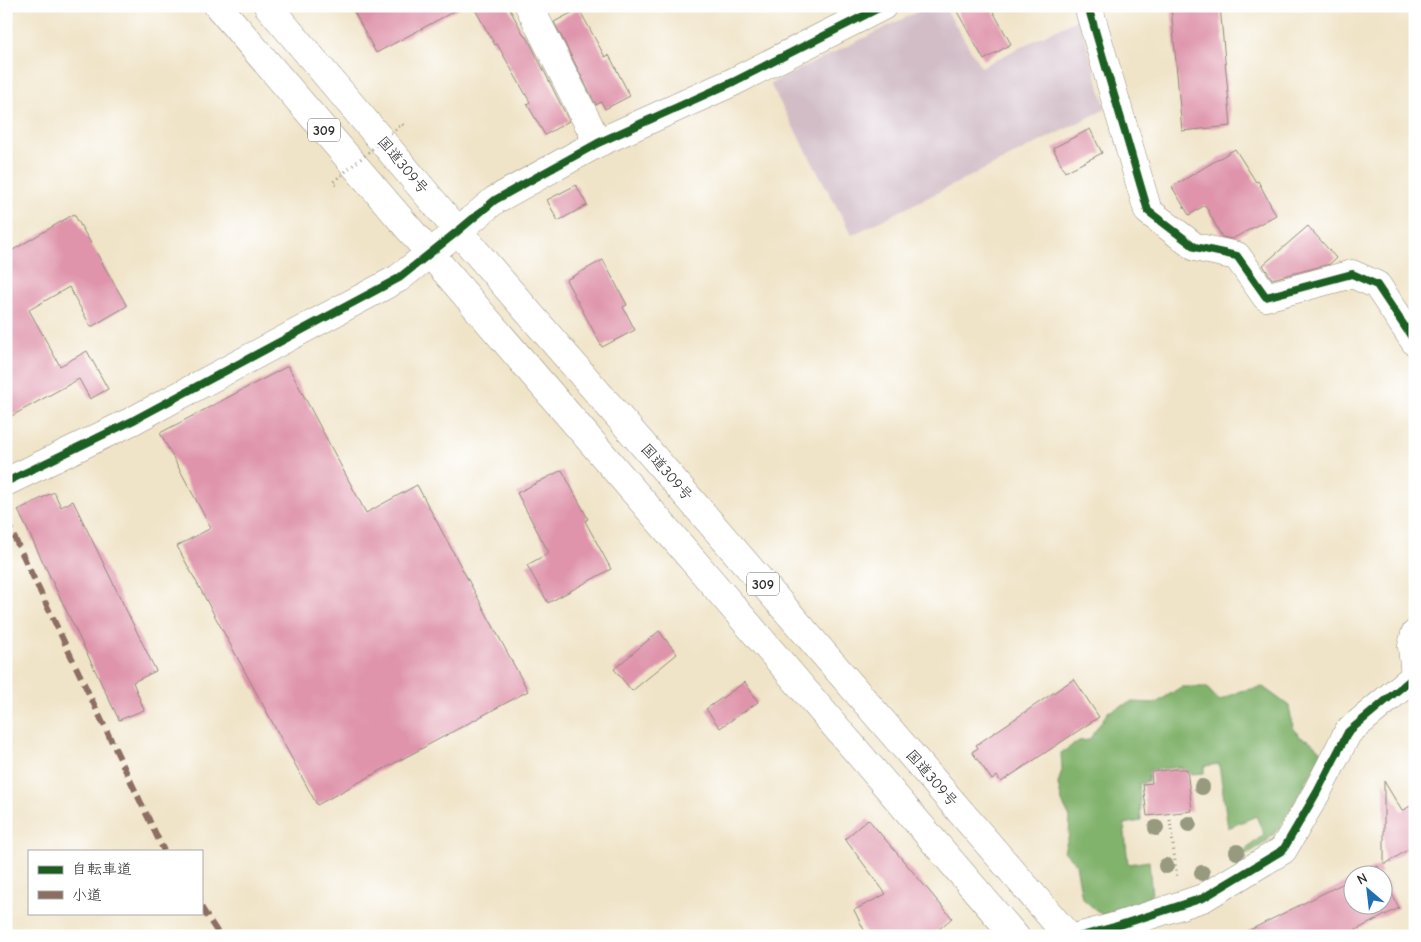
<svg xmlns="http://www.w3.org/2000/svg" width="1421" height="942" viewBox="0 0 1421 942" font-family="'Comic Neue','Klee One',sans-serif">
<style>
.industrial{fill:#d2bdc7}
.forest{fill:#82b36d;stroke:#566f4c}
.building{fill:#df94ab}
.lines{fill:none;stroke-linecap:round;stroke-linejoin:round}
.minor-casing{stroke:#8e887a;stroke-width:29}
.highway-casing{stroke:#8e887a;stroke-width:29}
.path{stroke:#8e887a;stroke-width:3;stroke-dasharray:1 4;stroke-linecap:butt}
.minor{stroke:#fff;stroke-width:28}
.highway{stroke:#fff;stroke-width:28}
.path-bridge{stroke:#8e887a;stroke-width:3;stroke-dasharray:1 4;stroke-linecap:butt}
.quiet{stroke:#8d6e63;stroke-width:6;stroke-dasharray:12 6;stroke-linecap:butt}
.cycleway-casing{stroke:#fff;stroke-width:11}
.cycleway{stroke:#1b5e20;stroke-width:8}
.tree{fill:#979a7f}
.labels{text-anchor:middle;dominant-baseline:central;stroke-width:5;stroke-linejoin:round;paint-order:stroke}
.shield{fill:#fff;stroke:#6b6b6b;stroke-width:1}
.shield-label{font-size:14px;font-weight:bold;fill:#2b2b2b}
.street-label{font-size:15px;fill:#2b2b2b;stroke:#fff}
</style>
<rect width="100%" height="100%" fill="#fff"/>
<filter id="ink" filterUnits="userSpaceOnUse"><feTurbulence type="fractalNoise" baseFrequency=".02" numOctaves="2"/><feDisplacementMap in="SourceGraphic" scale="10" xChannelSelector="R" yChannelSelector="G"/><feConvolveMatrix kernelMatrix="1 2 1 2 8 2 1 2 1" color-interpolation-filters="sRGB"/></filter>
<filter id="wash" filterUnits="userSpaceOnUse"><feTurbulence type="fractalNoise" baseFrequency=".0096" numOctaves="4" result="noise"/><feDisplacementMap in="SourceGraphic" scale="20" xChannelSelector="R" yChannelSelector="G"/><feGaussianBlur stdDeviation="1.12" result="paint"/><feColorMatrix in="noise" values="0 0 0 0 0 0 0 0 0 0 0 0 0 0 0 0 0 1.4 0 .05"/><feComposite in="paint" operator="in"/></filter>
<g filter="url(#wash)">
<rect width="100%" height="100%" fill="#f0e4c8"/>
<!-- industrial -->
<path class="industrial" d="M 929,6 L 944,6 L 981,67 L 1079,18 L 1106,109 L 852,235 L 770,84 Z"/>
<!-- forest -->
<path class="forest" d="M 1181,687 L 1206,687 L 1219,701 L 1240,691 L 1263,687 L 1289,706 L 1293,727 L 1300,737 L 1309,740 L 1323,753 L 1279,829 L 1265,843 L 1245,855 L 1243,852 L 1264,834 L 1256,816 L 1228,828 L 1219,764 L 1204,766 L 1204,773 L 1191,774 L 1180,767 L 1149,770 L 1148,781 L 1139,784 L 1141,821 L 1124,824 L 1128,864 L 1149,861 L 1152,897 L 1102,915 L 1082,898 L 1076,864 L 1064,851 L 1069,835 L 1070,818 L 1062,802 L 1058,784 L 1062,770 L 1061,753 L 1079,741 L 1089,740 L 1108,712 L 1131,702 L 1156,703 Z"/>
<g id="blocks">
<!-- building -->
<g class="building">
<path d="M 351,6 L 464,6 L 376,53 Z"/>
<path d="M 473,6 L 508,6 L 525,37 L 527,37 L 569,121 L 545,135 L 527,104 L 530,102 L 497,44 L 495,45 Z"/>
<path d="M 954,6 L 990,6 L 1011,44 L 984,60 Z"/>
<path d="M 1171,6 L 1220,6 L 1231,126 L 1182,131 Z"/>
<path d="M 579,9 L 605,57 L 609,55 L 630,96 L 605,109 L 601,102 L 596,105 L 554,22 Z"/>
<path d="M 1090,129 L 1102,153 L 1065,172 L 1053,148 Z"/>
<path d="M 1235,149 L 1256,182 L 1258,181 L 1276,215 L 1232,239 L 1222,237 L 1205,205 L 1189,215 L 1172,187 Z"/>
<path d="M 576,185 L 587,205 L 558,221 L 547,200 Z"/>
<path d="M 74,214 L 127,306 L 91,327 L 69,287 L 29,310 L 60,366 L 87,351 L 108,389 L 90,399 L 79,379 L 6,419 L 6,254 Z"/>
<path d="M 1308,226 L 1336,258 L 1330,264 L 1272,279 L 1263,265 Z"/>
<path d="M 603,260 L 627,305 L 623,307 L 635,330 L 602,347 L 566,280 Z"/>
<path d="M 288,366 L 366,513 L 417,485 L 528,691 L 317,805 L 177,546 L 211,528 L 160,433 Z"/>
<path d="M 562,470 L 588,519 L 585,521 L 611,569 L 548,603 L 527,565 L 549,553 L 517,493 Z"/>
<path d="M 54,492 L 61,507 L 73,501 L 156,671 L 133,682 L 144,710 L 119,720 L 18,510 Z"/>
<path d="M 659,631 L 677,654 L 632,691 L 614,669 Z"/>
<path d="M 1074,679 L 1099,717 L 1001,782 L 997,776 L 992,780 L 972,752 L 978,748 L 976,745 Z"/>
<path d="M 745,682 L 758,702 L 720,728 L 706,709 Z"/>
<path d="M 1176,769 L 1187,769 L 1192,811 L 1147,816 L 1143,784 L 1152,783 L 1151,772 Z"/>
<path d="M 1384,781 L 1402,811 L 1415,803 L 1415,845 L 1384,865 Z"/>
<path d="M 868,819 L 952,918 L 931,936 L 867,936 L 854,910 L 886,894 L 845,839 Z"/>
<path d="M 1378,866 L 1382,874 L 1360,874 Z"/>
<path d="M 1384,877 L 1399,908 L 1344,936 L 1238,936 L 1354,878 L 1354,904 L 1384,904 Z"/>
</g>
</g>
</g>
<g filter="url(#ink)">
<use href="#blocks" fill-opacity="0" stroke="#8e887a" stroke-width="1"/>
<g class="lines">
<!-- minor casing -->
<g class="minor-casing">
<g id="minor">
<path d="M 529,6 L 598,143"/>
<path d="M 1092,6 L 1090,13 L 1148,211 L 1195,247 L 1237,256 L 1266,297 L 1352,274 L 1377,285 L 1415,342"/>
<path d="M 6,482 L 132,421 L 399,278 L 458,231 L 495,200 L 598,143 L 733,82 L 883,6"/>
<path d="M 1415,634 L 1412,646 L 1415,676"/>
<path d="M 1081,936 L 1114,927 L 1203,898 L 1283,850 L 1317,792 L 1348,732 L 1415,676"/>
</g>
</g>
<!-- highway casing -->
<g class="highway-casing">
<g id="highway">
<path d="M 218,6 L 1015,936"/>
<path d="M 268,6 L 458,231 L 1068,936"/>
</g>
</g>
<!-- path -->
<path class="path" d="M 1170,820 L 1177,878"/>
<!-- minor -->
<use href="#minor" class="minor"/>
<!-- highway -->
<use href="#highway" class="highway"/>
<!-- path-bridge -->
<path class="path-bridge" d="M 336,185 L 333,182 L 402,124 L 405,127"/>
<!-- quiet -->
<g class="quiet">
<path d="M 6,520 L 164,851"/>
<path d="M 201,907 L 220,936"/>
</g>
<!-- cycleway casing -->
<g class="cycleway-casing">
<g id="cycleway">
<path d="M 1092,6 L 1090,13 L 1148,211 L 1195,247 L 1237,256 L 1266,297 L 1352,274 L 1377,285 L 1415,342"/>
<path d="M 6,482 L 132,421 L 399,278 L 458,231 L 495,200 L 598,143 L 733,82 L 883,6"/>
<path d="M 1081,936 L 1114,927 L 1203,898 L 1283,850 L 1317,792 L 1348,732 L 1415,676"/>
</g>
</g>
<!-- cycleway -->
<use href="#cycleway" class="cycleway"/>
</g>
<!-- trees -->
<g class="tree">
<circle cx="1202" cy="787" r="8"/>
<circle cx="1189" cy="824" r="8"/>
<circle cx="1156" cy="828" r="8"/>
<circle cx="1237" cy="852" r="8"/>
<circle cx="1166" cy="866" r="8"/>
<circle cx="1202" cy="873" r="8"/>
</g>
</g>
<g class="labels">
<!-- shield labels -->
<g class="shield">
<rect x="308" y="118.5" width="32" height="23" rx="4"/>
<rect x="747" y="572.5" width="32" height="23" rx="4"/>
</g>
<g class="shield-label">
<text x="324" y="130">309</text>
<text x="763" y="584">309</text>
</g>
<!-- street labels -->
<g class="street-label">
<text transform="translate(403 165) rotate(50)">国道309号</text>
<text transform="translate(667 472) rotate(49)">国道309号</text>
<text transform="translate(932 778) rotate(49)">国道309号</text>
</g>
</g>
<!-- margin -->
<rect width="1421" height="942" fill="none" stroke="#fff" stroke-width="25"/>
<!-- legend -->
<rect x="28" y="850" width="175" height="65" fill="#ffffff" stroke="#aaaaaa"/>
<rect x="38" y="866" width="25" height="8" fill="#1b5e20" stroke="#aaaaaa"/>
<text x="72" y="874" font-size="15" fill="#2b2b2b">自転車道</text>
<rect x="38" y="891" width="25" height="8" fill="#8d6e63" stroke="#aaaaaa"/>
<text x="72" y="900" font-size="15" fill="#2b2b2b">小道</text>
<!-- north arrow -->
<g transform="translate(1368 890) rotate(332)"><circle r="24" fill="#ffffff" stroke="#aaaaaa"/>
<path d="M0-4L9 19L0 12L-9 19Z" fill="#1f6fb2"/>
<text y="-8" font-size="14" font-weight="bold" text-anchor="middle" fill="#2b2b2b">N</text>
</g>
</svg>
